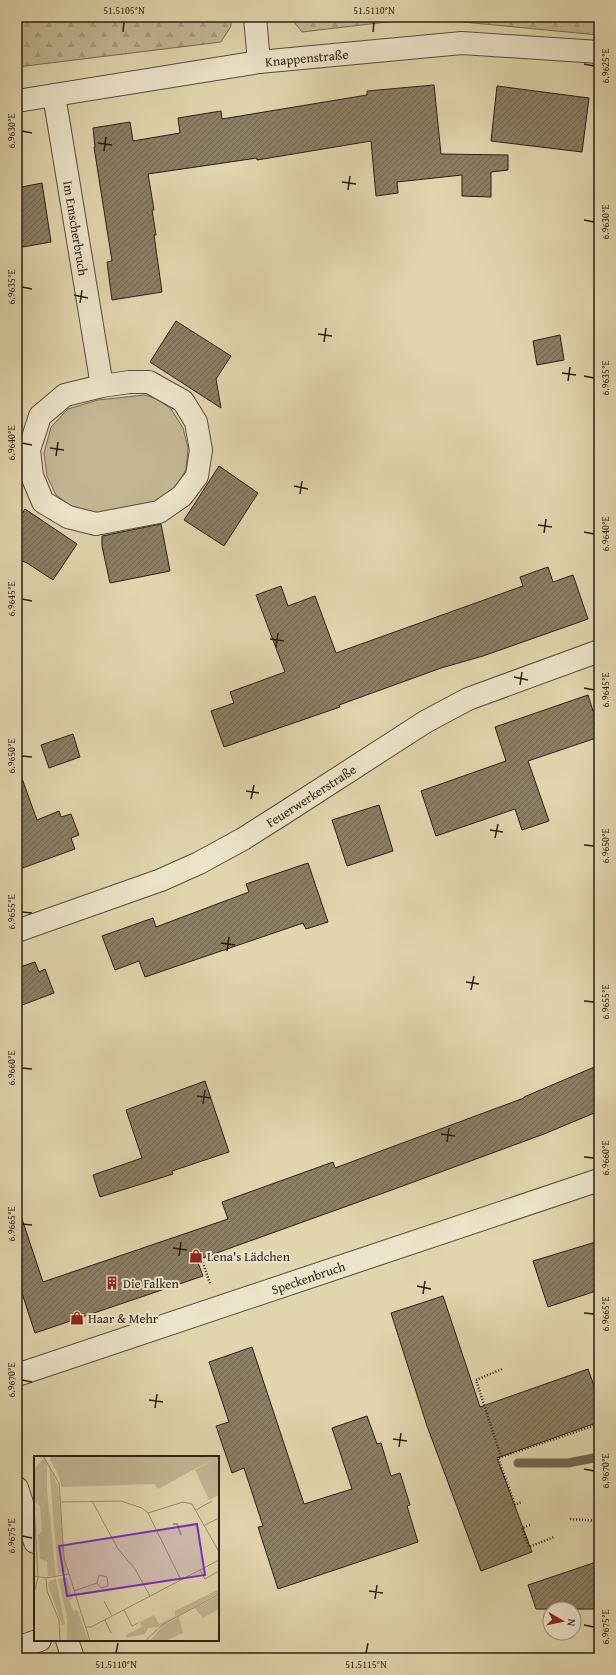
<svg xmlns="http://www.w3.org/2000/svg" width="616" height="1675" viewBox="0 0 616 1675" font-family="'Gentium Book Plus',serif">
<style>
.grass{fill:#c2b693;stroke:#766a54}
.forest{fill:url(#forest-firs);stroke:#766a54}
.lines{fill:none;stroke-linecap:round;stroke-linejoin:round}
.stream{stroke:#736751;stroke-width:9}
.building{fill:url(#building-hatch);stroke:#2b1f14}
.street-casing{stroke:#584c3a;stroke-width:24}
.path{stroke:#2b1f14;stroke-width:2.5;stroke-dasharray:1 2;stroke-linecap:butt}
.street{stroke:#ece4ca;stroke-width:22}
.ticks{fill:none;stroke:#2b1f14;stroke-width:1.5}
.labels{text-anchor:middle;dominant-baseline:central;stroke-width:4;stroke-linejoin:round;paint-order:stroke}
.street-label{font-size:13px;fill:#2b1f14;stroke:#ece4ca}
.poi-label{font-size:13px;fill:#2b1f14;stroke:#ece4ca;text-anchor:start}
.inset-river{fill:none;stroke:#a39779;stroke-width:2}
.inset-road{fill:none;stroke:#988c70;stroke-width:1}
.view{fill:#7b2cbf;fill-opacity:0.15;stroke:#7b2cbf;stroke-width:2}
.inset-edge{fill:none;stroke:#2b1f14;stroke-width:2}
.neatline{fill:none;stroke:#2b1f14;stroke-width:1.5}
.ticks-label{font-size:10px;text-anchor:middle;fill:#2b1f14}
</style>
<defs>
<pattern id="forest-firs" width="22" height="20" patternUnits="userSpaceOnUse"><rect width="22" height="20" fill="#c2b693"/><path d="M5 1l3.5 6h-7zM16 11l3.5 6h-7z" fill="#a79c7e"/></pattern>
<pattern id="building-hatch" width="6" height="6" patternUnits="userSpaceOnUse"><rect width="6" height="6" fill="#8a7e64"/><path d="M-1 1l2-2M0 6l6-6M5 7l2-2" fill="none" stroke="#716751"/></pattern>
</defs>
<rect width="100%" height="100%" fill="#e1d5ad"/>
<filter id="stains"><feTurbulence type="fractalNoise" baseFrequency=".005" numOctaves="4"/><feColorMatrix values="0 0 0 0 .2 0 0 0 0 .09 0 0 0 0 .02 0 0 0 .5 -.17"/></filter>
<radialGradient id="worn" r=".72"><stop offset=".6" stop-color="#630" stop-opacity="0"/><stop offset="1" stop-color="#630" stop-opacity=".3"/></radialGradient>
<!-- grass -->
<path class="grass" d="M 145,395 L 157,399 L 171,409 L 183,428 L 188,448 L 186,469 L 175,491 L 153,502 L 123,510 L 95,513 L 74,508 L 56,495 L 47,476 L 44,453 L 51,427 L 68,409 L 98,400 Z"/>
<!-- forest -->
<g class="forest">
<path d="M 17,17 L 231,17 L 231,26 L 221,42 L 17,67 Z"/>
<path d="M 290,17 L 599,17 L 599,35 L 421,18 L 302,32 Z"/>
</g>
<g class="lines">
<!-- stream -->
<path class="stream" d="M 518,1463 L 568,1463 L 599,1457"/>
</g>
<!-- building -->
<g class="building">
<path d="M 434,85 L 441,154 L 508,155 L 508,170 L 491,172 L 491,197 L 462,196 L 462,175 L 397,182 L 398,193 L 376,196 L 371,141 L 257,160 L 257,158 L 148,174 L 154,210 L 152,210 L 156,235 L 154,235 L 162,292 L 112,300 L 107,262 L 112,261 L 94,147 L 95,147 L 93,128 L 130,122 L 133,141 L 180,133 L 178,118 L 221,111 L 222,119 L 367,95 L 367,91 Z"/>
<path d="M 497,86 L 589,98 L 582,152 L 491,141 Z"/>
<path d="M 42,183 L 51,242 L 17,248 L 17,188 Z"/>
<path d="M 176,321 L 231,356 L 216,379 L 221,408 L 150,362 Z"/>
<path d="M 560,335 L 564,360 L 537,365 L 533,341 Z"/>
<path d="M 219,466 L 258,493 L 224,546 L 184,520 Z"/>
<path d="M 25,509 L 77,544 L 53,580 L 27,563 L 17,559 L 17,522 Z"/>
<path d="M 161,524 L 170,571 L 110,583 L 102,546 L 102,536 Z"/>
<path d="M 548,567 L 553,582 L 573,575 L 588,619 L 483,656 L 441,668 L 339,705 L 340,707 L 224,747 L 211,711 L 234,703 L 230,692 L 285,672 L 256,595 L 281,586 L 288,606 L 315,596 L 336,653 L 523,586 L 520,577 Z"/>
<path d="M 588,695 L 593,711 L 599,709 L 599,737 L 528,761 L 549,821 L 522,830 L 515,809 L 436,836 L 421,791 L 506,761 L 495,727 Z"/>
<path d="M 73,734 L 80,757 L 49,768 L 41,745 Z"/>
<path d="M 20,773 L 37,820 L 59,811 L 61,817 L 71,814 L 79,835 L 71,838 L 75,849 L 17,870 L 17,774 Z"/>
<path d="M 379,805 L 393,851 L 347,866 L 332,820 Z"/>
<path d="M 308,863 L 328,922 L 306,929 L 303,923 L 145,977 L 139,961 L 115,970 L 102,936 L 153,918 L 156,927 L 249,892 L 246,884 Z"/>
<path d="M 35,962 L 39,972 L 45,969 L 54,993 L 17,1007 L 17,968 Z"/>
<path d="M 599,1065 L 599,1111 L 544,1134 L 389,1191 L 197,1260 L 203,1276 L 35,1333 L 17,1278 L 17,1217 L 21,1216 L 43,1282 L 228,1219 L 222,1202 L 333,1162 L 335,1168 L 524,1098 L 524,1097 Z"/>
<path d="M 205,1081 L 229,1152 L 172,1171 L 173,1174 L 100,1197 L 93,1175 L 142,1158 L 126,1110 Z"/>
<path d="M 599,1241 L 599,1290 L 548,1307 L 533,1261 Z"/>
<path d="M 443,1296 L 480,1407 L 588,1369 L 599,1400 L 599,1422 L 497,1458 L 532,1552 L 481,1571 L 427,1426 L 391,1313 Z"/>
<path d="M 252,1347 L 304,1504 L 352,1489 L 332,1428 L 367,1416 L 377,1444 L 381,1443 L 391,1476 L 400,1473 L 410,1505 L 407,1506 L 418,1542 L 278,1589 L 258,1527 L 263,1526 L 244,1468 L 232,1473 L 216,1426 L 229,1422 L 209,1362 Z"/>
<path d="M 599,1561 L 599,1609 L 536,1609 L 528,1585 Z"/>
</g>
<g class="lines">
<!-- street casing -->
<g class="street-casing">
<g id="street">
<path d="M 255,17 L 259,62"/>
<path id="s1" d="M 54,95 L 102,386 L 129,382 L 149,382 L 183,401 L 196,422 L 201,450 L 197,476 L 182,496 L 159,512 L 96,524 L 68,517 L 43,502 L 32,476 L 29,450 L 40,416 L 65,395 L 102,386"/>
<path id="s2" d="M 17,101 L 259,62 L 462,43 L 599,52"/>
<path id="s3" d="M 17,931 L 161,880 L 199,863 L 243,839 L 284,813 L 425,722 L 468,699 L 599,651"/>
<path id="s4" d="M 17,1375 L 599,1180"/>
<path d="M 17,1488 L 35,1542"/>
<path d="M 67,1640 L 73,1658"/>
<path d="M 17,1648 L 40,1640"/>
</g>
</g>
<!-- path -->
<g class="path">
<path d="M 196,1256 L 200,1255 L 210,1283"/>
<path d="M 501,1457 L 476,1380 L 502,1369"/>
<path d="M 514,1505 L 522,1502"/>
<path d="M 515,1505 L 498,1458 L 599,1424"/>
<path d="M 570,1519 L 599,1521"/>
<path d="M 530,1525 L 522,1528 L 529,1547 L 554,1537"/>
</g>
<!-- street -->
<use href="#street" class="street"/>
</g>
<!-- ticks -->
<path class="ticks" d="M 123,32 L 124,22M 373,32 L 374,22M 584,64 L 594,66M 22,131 L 32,133M 98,143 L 112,145M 104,151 L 106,137M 342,182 L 356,184M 348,190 L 350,176M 584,220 L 594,222M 22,287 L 32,289M 74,295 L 88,298M 80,303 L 82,290M 318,334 L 332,336M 324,342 L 326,328M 562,373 L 576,375M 584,376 L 594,378M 568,381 L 570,367M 22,443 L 32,445M 50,448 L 64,450M 56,456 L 58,442M 294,486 L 308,489M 300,494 L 302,481M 538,525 L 552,527M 584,532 L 594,534M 544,533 L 546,519M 22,599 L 32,601M 270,639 L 284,641M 276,647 L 278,633M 514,677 L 528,680M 520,685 L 522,672M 584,688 L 594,690M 22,756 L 32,757M 246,791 L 259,793M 251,799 L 254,785M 490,830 L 503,832M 495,838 L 498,824M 584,845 L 594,846M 22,912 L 32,913M 221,943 L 235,945M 227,951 L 229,937M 466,982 L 479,984M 471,990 L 474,976M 584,1001 L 594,1002M 22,1068 L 32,1069M 197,1096 L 211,1098M 203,1104 L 205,1090M 441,1134 L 455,1136M 447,1142 L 449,1128M 584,1157 L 594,1158M 22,1224 L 32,1225M 173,1248 L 187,1250M 179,1256 L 181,1242M 417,1286 L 431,1289M 423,1294 L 425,1281M 584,1313 L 594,1314M 22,1380 L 32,1382M 149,1400 L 163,1402M 155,1408 L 157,1394M 393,1439 L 407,1441M 399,1447 L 401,1433M 584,1469 L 594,1471M 22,1536 L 32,1538M 369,1591 L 383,1593M 375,1599 L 377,1585M 584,1625 L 594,1627M 116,1653 L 118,1643M 366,1653 L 368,1643"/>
<!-- icons -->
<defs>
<g id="shop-bare" transform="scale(1.08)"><path d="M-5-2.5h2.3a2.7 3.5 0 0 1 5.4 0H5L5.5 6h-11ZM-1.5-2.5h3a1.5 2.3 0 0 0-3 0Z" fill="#8f2418" stroke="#ece4ca" stroke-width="2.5" paint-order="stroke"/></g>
<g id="building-bare" transform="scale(1.08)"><path d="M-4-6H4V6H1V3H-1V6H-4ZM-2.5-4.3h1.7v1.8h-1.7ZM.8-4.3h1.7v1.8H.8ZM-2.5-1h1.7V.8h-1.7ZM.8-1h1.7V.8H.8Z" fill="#8f2418" stroke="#ece4ca" stroke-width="2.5" paint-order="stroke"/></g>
</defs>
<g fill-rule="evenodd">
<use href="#shop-bare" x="196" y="1256"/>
<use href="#building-bare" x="112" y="1283"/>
<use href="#shop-bare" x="77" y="1318"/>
</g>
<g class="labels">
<!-- street labels -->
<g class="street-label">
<text stroke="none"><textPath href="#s2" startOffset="293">Knappenstraße</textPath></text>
<text stroke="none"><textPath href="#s1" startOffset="135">Im Emscherbruch</textPath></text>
<text stroke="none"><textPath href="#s3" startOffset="325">Feuerwerkerstraße</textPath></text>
<text stroke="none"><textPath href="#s4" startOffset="307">Speckenbruch</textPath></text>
</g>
<!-- poi labels -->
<g class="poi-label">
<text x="207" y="1256">Lena's Lädchen</text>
<text x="123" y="1283">Die Falken</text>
<text x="88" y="1318">Haar &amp; Mehr</text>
</g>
</g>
<!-- overview -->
<g transform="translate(34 1456)">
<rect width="185" height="185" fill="#e1d5ad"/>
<path d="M 22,123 L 30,164 L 31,168 L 28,169 L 14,129 L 15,125 ZM 185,133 L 185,137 L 123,171 L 114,172 L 111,178 L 92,182 L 92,179 L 108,171 L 106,166 L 120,159 L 125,168 L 141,160 L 141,155 ZM 185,139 L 185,153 L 169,162 L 161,152 ZM 145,161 L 149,177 L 131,185 L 116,185 L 128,170 Z" fill="#c2b693"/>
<path d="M 17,0 L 185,0 L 124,33 L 120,28 L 28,31 L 23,16 L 16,4 ZM 10,2 L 13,6 L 13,34 L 22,120 L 14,120 L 13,105 L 6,103 L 4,79 L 8,75 L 6,50 L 1,46 L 0,13 ZM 15,8 L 24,31 L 32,115 L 24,119 ZM 33,122 L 39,143 L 35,144 L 39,155 L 43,154 L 55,185 L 33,185 L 33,161 L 24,123 Z" fill="#c2b693"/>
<path d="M 185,0 L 185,39 L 175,44 L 161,14 Z" fill="#c2b693"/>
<path class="inset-river" d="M 139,68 L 143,68 L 147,79"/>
<path class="inset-road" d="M 9,0 L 25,27 L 30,102 L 56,185M 58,45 L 84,93 L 101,113 L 116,140M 27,46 L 87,45 L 108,52 L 114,57 L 147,124M 0,47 L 4,121 L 0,137M 162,54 L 178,45M 114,57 L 149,46 L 158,48 L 185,96M 171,69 L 185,62M 166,114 L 171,123 L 185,115M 0,120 L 12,122 L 35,118M 12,122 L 13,135 L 25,164 L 26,185M 40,135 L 63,127 L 65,119 L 73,121 L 74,130 L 67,132 L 63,127M 70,145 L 78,160M 90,154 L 98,170 L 104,167M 71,164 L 77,177M 52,171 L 57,171 L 185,104M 111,185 L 128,169 L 185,138"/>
<path class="view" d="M 163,68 L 171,119 L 33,140 L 25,90 Z"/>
<rect width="185" height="185" class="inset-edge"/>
</g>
<!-- margin -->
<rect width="616" height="1675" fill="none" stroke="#e1d5ad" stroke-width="44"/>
<!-- north arrow -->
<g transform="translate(562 1621) rotate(99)"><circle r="19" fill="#ece4ca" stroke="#9f9581"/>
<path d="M0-3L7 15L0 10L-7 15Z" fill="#8f2418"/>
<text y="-6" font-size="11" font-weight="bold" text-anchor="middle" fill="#2b1f14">N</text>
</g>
<rect x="22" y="22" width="572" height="1631" class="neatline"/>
<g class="ticks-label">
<text x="124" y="14">51.5105°N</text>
<text x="374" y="14">51.5110°N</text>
<text transform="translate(605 66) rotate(-90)" y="4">6.9625°E</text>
<text transform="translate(11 131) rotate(-90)" y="4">6.9630°E</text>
<text transform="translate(605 222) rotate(-90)" y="4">6.9630°E</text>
<text transform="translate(11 287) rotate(-90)" y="4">6.9635°E</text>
<text transform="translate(605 378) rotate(-90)" y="4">6.9635°E</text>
<text transform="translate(11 443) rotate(-90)" y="4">6.9640°E</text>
<text transform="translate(605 534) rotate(-90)" y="4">6.9640°E</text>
<text transform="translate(11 599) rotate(-90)" y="4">6.9645°E</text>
<text transform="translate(605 690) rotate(-90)" y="4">6.9645°E</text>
<text transform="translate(11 756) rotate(-90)" y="4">6.9650°E</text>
<text transform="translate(605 846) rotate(-90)" y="4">6.9650°E</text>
<text transform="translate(11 912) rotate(-90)" y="4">6.9655°E</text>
<text transform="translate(605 1002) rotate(-90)" y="4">6.9655°E</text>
<text transform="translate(11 1068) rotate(-90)" y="4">6.9660°E</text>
<text transform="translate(605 1158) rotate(-90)" y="4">6.9660°E</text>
<text transform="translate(11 1224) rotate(-90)" y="4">6.9665°E</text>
<text transform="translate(605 1314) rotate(-90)" y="4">6.9665°E</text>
<text transform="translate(11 1380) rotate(-90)" y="4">6.9670°E</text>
<text transform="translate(605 1471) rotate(-90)" y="4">6.9670°E</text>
<text transform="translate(11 1536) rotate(-90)" y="4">6.9675°E</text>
<text transform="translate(605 1627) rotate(-90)" y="4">6.9675°E</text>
<text x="116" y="1668">51.5110°N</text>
<text x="366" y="1668">51.5115°N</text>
</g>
<rect width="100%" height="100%" filter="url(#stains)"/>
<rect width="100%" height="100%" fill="url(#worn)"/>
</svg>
